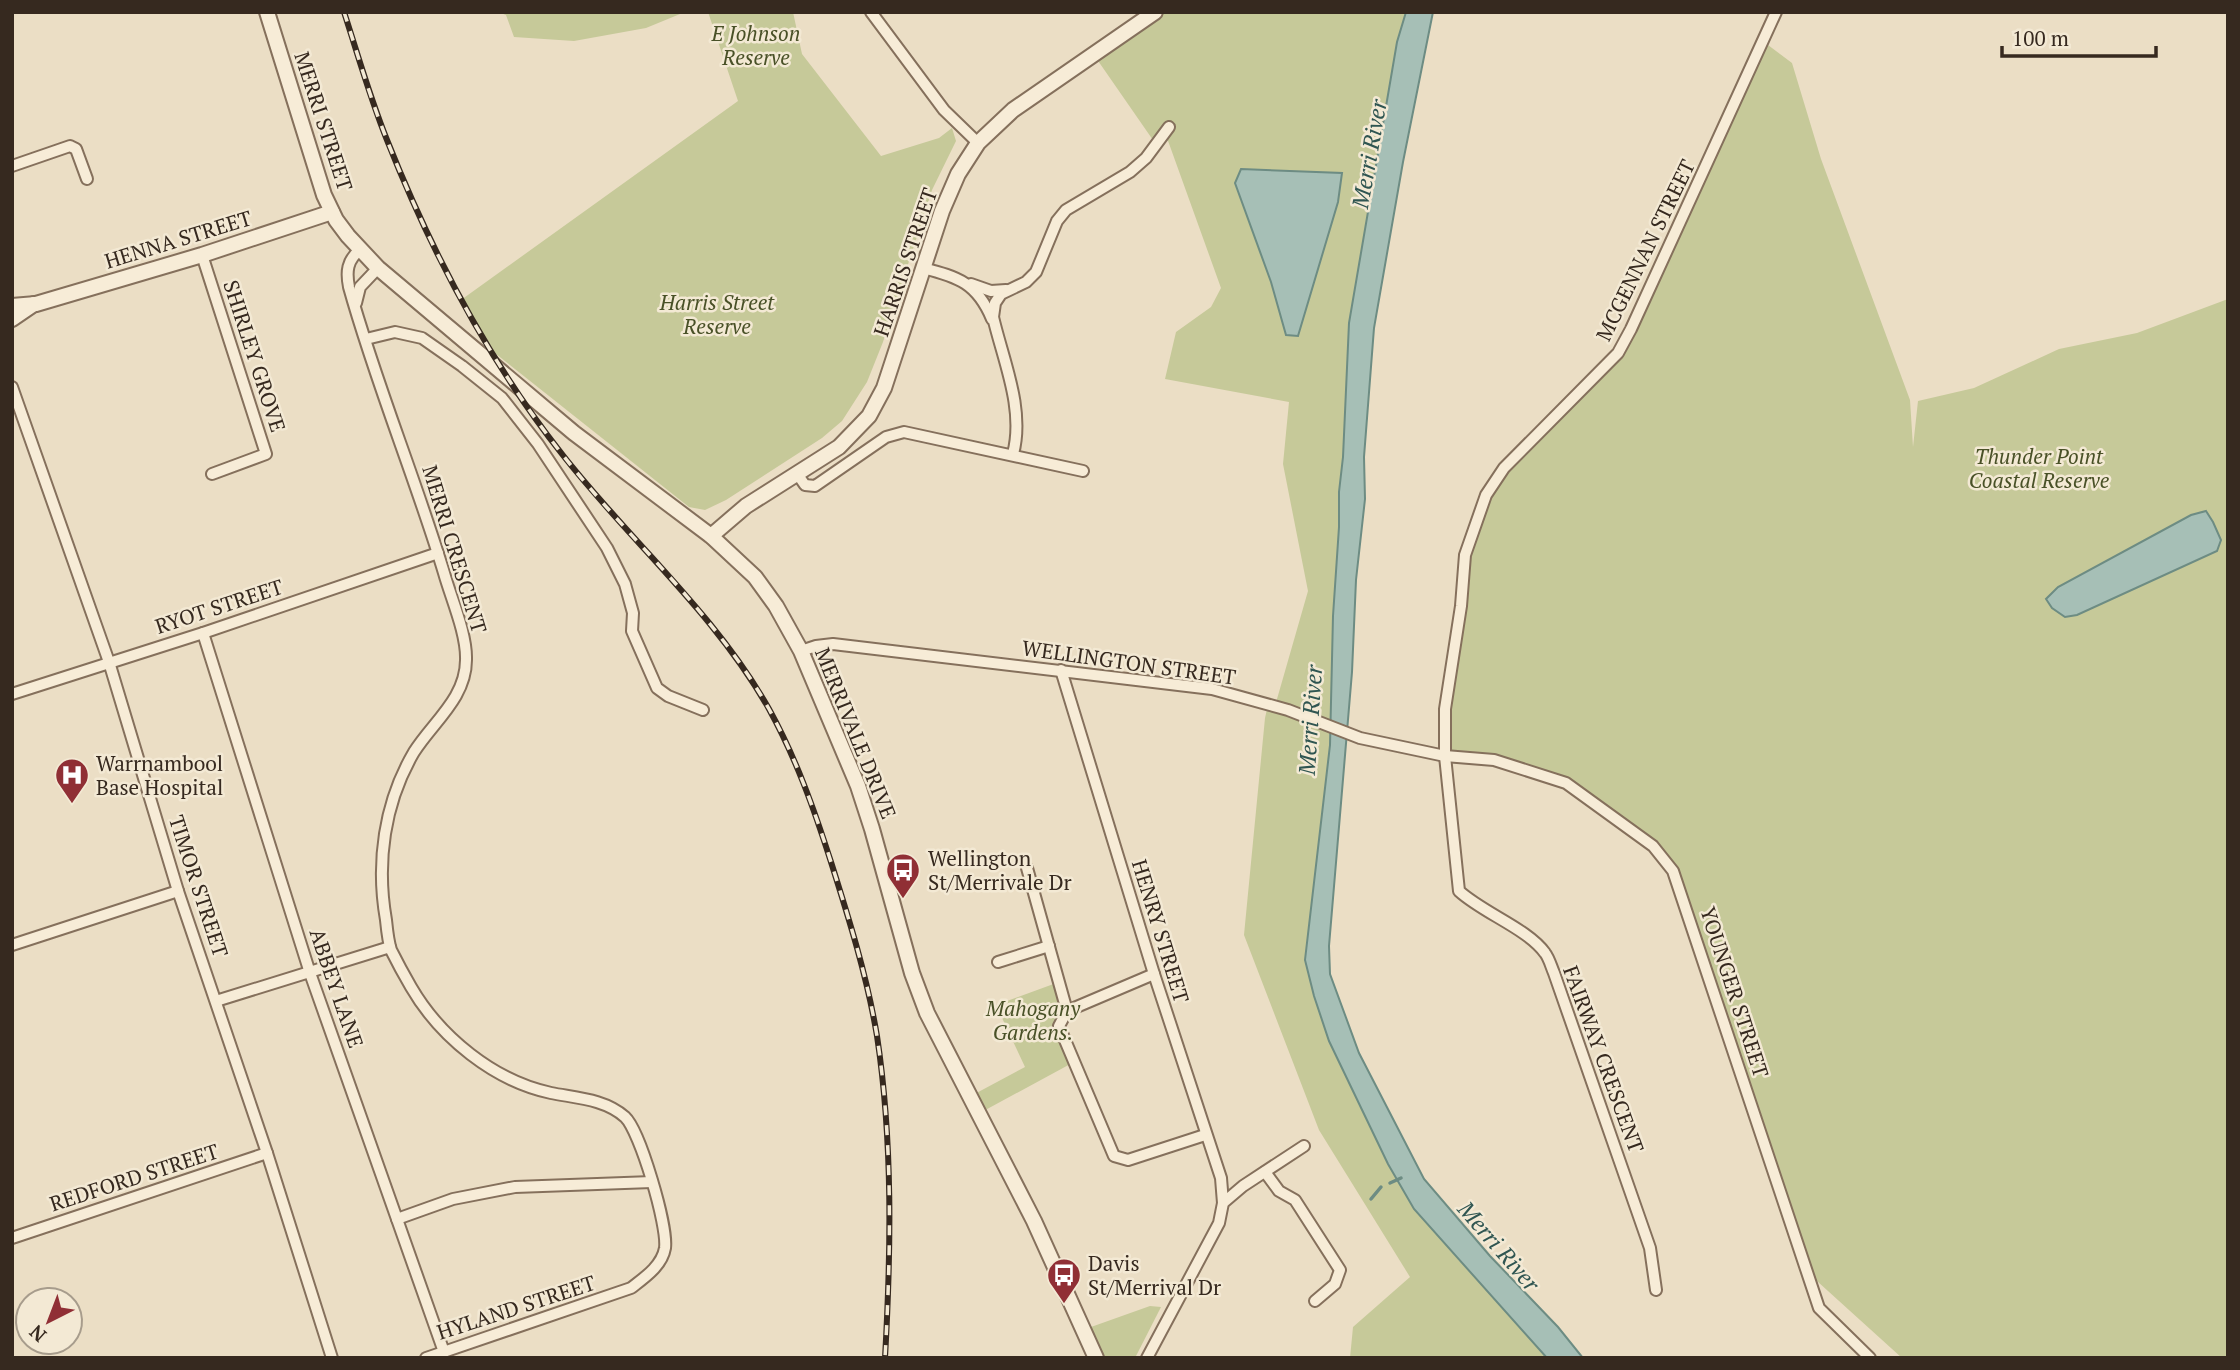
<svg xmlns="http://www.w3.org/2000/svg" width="2240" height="1370" viewBox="0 0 2240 1370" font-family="'PT Serif',serif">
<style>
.green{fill:#c6c999}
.water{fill:#a6bfb6;stroke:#6d8c83;stroke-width:2}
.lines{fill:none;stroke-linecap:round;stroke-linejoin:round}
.stream{stroke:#6d8c83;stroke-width:3.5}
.minor-casing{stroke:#85705c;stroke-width:14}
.tertiary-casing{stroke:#85705c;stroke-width:18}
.minor{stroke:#f7ecd7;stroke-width:10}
.tertiary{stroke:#f7ecd7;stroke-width:14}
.rail-casing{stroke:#36291f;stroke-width:6}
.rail{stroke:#f3e9d4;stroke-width:3.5;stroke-dasharray:10;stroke-linecap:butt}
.labels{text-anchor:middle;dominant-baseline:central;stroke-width:5;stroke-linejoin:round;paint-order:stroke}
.park-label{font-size:21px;font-style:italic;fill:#495127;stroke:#f3e9d4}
.street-label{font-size:21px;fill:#36291f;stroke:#f3e9d4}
.poi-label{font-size:21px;fill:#36291f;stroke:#f3e9d4;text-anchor:start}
.water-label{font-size:23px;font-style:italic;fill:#2f5551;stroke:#f3e9d4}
</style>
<rect width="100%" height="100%" fill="#ebdec5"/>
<!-- green -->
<g class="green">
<path d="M 498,12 L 685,12 L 646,28 L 574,41 L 514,37 L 506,15 Z"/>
<path d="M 708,12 L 793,12 L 802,54 L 881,156 L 939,138 L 952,128 L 956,141 L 932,190 L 883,342 L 867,382 L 842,421 L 822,438 L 726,500 L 705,510 L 689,507 L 496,354 L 461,300 L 738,101 Z"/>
<path d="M 1157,12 L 1406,12 L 1397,42 L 1349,323 L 1343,457 L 1339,492 L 1339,527 L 1333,616 L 1330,745 L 1305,960 L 1329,1041 L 1388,1164 L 1414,1209 L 1547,1358 L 1350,1358 L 1353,1327 L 1410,1277 L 1319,1130 L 1244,935 L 1265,718 L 1268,705 L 1275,706 L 1308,591 L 1283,464 L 1289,402 L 1165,379 L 1176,332 L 1211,307 L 1221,288 L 1167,138 L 1155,143 L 1094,55 Z"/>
<path d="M 1764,42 L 1792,63 L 1821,159 L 1910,400 L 1913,447 L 1918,401 L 1974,388 L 2059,349 L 2137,333 L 2228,299 L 2228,1358 L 1902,1358 L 1807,1272 L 1685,902 L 1653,846 L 1566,783 L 1494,760 L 1445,756 L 1465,555 L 1486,495 L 1618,352 Z"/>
<path d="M 1059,982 L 1067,1011 L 1059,1027 L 1074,1062 L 978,1114 L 969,1097 L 1025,1067 L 996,1005 Z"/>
<path d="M 1150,1306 L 1161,1307 L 1135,1358 L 1105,1358 L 1091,1327 Z"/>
</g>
<!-- water -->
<g class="water">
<path d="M 1406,12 L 1433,12 L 1403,162 L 1374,328 L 1364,457 L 1365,499 L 1356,580 L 1352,672 L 1329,946 L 1330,974 L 1359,1053 L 1424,1179 L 1490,1256 L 1558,1327 L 1583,1358 L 1547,1358 L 1414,1209 L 1388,1164 L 1329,1041 L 1314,996 L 1305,960 L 1330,745 L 1333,616 L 1339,527 L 1339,492 L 1343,457 L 1349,323 L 1397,42 Z"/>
<path d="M 1241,169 L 1342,173 L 1338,202 L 1298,336 L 1286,335 L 1271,282 L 1235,183 Z"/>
<path d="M 2206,511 L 2213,522 L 2221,540 L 2217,551 L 2077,615 L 2065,617 L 2052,608 L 2046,599 L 2058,587 L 2191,515 Z"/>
</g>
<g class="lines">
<!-- stream -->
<g class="stream">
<path d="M 1390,1183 L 1401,1178"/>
<path d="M 1371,1199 L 1381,1187"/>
</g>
<!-- minor casing -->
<g class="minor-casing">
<g id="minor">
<path d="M 871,12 L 944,110 L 978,143"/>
<path d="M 12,166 L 70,146 L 76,149 L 87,179"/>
<path d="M 360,250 C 347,260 346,272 349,287 C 376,384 415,477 444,573 C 451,598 467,634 466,660 C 466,698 433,722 414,752 C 384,803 376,863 386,920 C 387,930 388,941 391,950 C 397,962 404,975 411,987 C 440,1037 494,1081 551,1093 C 576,1098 605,1099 625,1117 C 640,1131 668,1226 665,1248 C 662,1266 644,1278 631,1288 L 426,1358"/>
<path d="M 202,255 L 266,454 L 212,474"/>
<path d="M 923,268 C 958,277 977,283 992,319"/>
<path d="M 971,284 L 991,291 L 1006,290"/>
<path d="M 356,303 L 360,287 L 378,268"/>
<path d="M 366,339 L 395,332 L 422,338 L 462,366 L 502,398 L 538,444 L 607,548 L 625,584 L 633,613 L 632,631 L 657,688 L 668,696 L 703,710"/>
<path d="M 12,387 L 109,662 L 178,891 L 267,1153 L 332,1358"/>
<path d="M 1013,454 C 1025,409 1003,360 993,317 L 995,303 L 1001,294 L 1026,282 L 1036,272 L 1057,221 L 1066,210 L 1130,172 L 1146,158 L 1169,127"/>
<path d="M 798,475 L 805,485 L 815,486 L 886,437 L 904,432 L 1083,471"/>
<path d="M 203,633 L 310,973 L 444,1352"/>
<path d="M 801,651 L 816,646 L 833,644 L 1212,689 L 1288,710 L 1360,738 L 1445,756 L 1494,760 L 1566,783 L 1653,846 L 1673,871 L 1819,1308 L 1870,1358"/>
<path d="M 1061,670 L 1154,974 L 1221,1178 L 1223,1203"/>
<path d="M 12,694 L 203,633 L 438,553"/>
<path d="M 1027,868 L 1067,1011"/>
<path d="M 12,945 L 178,891"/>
<path d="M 998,962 L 1049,946"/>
<path d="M 1154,974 L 1067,1011 L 1059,1026 L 1114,1156 L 1128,1160 L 1205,1135"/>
<path d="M 216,1001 L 390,947"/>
<path d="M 1265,1172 L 1279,1191 L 1295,1200 L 1340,1270 L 1335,1284 L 1315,1301"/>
<path d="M 397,1219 L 453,1199 L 515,1187 L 652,1182"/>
<path d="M 12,1238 L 267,1153"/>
<path d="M 1656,1290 L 1650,1248 L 1554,973 C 1551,966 1549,958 1545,953 C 1528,929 1483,913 1459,891 L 1445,756 L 1445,709 L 1461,606 L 1465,555 L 1486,495 L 1504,468 L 1618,353 L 1631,329 L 1776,12"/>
<path d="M 1147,1358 L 1219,1223 L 1223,1203 L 1243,1186 L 1304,1146"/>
</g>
</g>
<!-- tertiary casing -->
<g class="tertiary-casing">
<g id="tertiary">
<path d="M 267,12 L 324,195 L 336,220 L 348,236 L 378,268 L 574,433 L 711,536 L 755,577 L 776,606 L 801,651 L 858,786 L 872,829 L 912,973 L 927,1013 L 1034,1221 L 1096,1358"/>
<path d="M 12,306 L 36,304 L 202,255 L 332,212"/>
<path d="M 12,319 L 34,304"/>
<path d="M 711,536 L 746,506 L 839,447 L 869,416 L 884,388 L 942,211 L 958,174 L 978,143 L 1013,110 L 1155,12"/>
</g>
</g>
<!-- minor -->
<use href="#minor" class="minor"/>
<!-- tertiary -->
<use href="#tertiary" class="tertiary"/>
<!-- rail casing -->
<g class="rail-casing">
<path id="rail" d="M 344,12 C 358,55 370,98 387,140 C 431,251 488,360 562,454 C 629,540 715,613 769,709 C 796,758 814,809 831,862 C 849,919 867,976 877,1036 C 893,1142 891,1251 885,1358"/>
</g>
<!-- rail -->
<use href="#rail" class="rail"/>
</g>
<!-- icons -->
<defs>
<g id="hospital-pin" transform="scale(1.75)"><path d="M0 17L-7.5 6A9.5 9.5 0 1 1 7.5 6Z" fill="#902f35" stroke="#f3e9d4"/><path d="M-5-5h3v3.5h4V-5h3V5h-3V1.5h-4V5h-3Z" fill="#fff"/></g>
<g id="bus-pin" transform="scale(1.75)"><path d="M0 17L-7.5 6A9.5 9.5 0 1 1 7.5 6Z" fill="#902f35" stroke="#f3e9d4"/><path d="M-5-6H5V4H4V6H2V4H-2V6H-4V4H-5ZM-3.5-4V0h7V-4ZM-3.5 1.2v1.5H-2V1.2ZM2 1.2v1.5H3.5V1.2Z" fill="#fff"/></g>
</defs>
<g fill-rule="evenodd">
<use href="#hospital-pin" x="72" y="775"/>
<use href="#bus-pin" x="903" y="870"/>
<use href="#bus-pin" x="1064" y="1275"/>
</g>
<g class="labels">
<!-- park labels -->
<g class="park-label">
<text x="756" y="33">E Johnson<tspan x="756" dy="24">Reserve</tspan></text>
<text x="717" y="302">Harris Street<tspan x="717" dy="24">Reserve</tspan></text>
<text x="2039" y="456">Thunder Point<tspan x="2039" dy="24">Coastal Reserve</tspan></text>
<text x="1033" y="1008">Mahogany<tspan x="1033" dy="24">Gardens.</tspan></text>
</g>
<!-- street labels -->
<g class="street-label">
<text transform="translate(324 121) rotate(72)">MERRI STREET</text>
<text transform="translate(178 239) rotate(-17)">HENNA STREET</text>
<text transform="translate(1645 250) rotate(-64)">MCGENNAN STREET</text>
<text transform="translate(905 262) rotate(-71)">HARRIS STREET</text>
<text transform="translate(255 356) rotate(72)">SHIRLEY GROVE</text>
<text transform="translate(455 549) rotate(73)">MERRI CRESCENT</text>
<text transform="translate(219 606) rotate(-18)">RYOT STREET</text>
<text transform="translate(1129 662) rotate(8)">WELLINGTON STREET</text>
<text transform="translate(856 733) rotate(68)">MERRIVALE DRIVE</text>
<text transform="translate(199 886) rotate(72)">TIMOR STREET</text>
<text transform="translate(1161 931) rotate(73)">HENRY STREET</text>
<text transform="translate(337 988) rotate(71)">ABBEY LANE</text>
<text transform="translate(1735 992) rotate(72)">YOUNGER STREET</text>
<text transform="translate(1604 1059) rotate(70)">FAIRWAY CRESCENT</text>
<text transform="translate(134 1177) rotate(-18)">REDFORD STREET</text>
<text transform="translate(516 1307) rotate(-18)">HYLAND STREET</text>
</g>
<!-- poi labels -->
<g class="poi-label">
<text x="96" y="763">Warrnambool<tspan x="96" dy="24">Base Hospital</tspan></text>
<text x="928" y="858">Wellington<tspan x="928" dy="24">St/Merrivale Dr</tspan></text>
<text x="1088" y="1263">Davis<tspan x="1088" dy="24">St/Merrival Dr</tspan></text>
</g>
<!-- water labels -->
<g class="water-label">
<text transform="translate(1369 154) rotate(-80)">Merri River</text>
<text transform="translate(1310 720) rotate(-86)">Merri River</text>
<text transform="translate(1499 1246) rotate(49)">Merri River</text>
</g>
</g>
<!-- border -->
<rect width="2240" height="1370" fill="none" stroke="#36291f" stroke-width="28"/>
<!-- north arrow -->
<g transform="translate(49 1321) rotate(222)"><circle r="33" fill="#f3e9d4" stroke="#a79c8c" stroke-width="2"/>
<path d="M0-5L12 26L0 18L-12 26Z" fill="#902f35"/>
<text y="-10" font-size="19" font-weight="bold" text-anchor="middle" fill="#36291f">N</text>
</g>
<!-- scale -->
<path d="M2002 46v10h154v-10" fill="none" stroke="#36291f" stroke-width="3.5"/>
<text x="2012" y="46" font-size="21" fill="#36291f" stroke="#f3e9d4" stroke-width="5" paint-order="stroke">100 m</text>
</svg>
